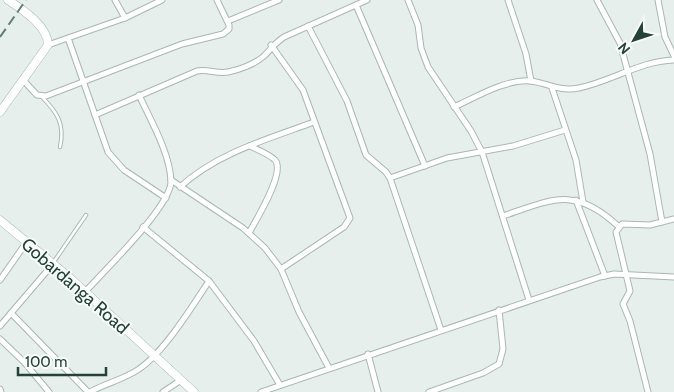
<svg xmlns="http://www.w3.org/2000/svg" width="674" height="392" font-family="Cabin,sans-serif">
<style>
.lines{fill:none;stroke-linecap:round;stroke-linejoin:round}
.lane-casing{stroke:#a8b8b2;stroke-width:4.5}
.street-casing{stroke:#a8b8b2;stroke-width:7}
.secondary-casing{stroke:#a4bbb3;stroke-width:9}
.lane{stroke:#fff;stroke-width:2.5}
.street{stroke:#fff;stroke-width:5}
.secondary{stroke:#fff;stroke-width:8}
.rail{stroke:#5f7d75;stroke-width:2;stroke-dasharray:10 5;stroke-linecap:butt}
.labels{text-anchor:middle;stroke-width:4;stroke-linejoin:round;paint-order:stroke}
.street-label{font-size:18px;fill:#24423a;stroke:#f7fbf9}
</style>
<rect width="100%" height="100%" fill="#e6efeb"/>
<g class="lines">
<defs>
<g id="lane">
<path d="M 42,97 C 58,113 65,125 60,147"/>
<polyline points="53,263 86,215"/>
</g>
<g id="street">
<polyline points="115,0 125,18"/>
<polyline points="408,0 418,25 421,48 428,67 471,131 482,152 529,300"/>
<polyline points="508,0 526,54 531,81"/>
<polyline points="597,0 620,43 650,154 662,222"/>
<polyline points="658,0 665,37 674,56"/>
<polyline points="356,5 425,166"/>
<polyline points="228,21 279,0"/>
<polyline points="308,26 347,101 366,155 386,172 390,178 441,330"/>
<polyline points="68,38 108,152 124,170 166,198"/>
<polyline points="48,45 125,18 162,0"/>
<polyline points="271,45 303,90 350,218 344,227 281,269"/>
<polyline points="24,81 37,95 46,96 182,44 223,34 229,29 229,25 217,0"/>
<polyline points="552,88 576,160 583,202"/>
<path d="M 454,107 C 476,97 506,79 530,81 C 549,83 558,92 579,88 C 612,81 640,61 674,60"/>
<path d="M 95,115 L 197,71 C 208,69 217,74 228,72 C 239,70 255,64 264,56 C 271,49 275,43 284,37 L 367,0"/>
<polyline points="390,178 447,158 513,146 565,130"/>
<polyline points="171,180 243,228 265,248 281,269 299,312 329,368"/>
<path d="M 180,187 C 217,153 268,139 314,122"/>
<polyline points="576,200 605,276"/>
<path d="M 503,216 C 553,199 575,186 618,226"/>
<polyline points="143,227 209,281 254,341 280,385"/>
<path d="M 249,233 C 256,220 286,172 275,160 C 269,154 258,150 250,146"/>
<polyline points="0,280 26,243"/>
<path d="M 85,292 C 104,271 172,205 171,181 C 170,153 150,119 139,95"/>
<polyline points="11,313 88,392"/>
<polyline points="0,326 53,264"/>
<polyline points="0,339 24,362 49,392"/>
<polyline points="368,354 378,392"/>
<polyline points="0,389 1,392"/>
<path d="M 90,392 C 106,383 125,379 139,369 C 164,352 192,307 209,281"/>
<polyline points="163,392 181,380"/>
<polyline points="261,392 600,277 614,274 674,277"/>
<polyline points="429,392 483,373 499,364 503,349 499,310"/>
<polyline points="648,392 630,321 623,304 630,291 616,232 622,224 650,225 674,219"/>
</g>
<g id="secondary">
<path d="M 0,112 L 48,45 C 48,26 23,10 8,0"/>
<polyline points="0,220 70,278 194,392"/>
</g>
</defs>
<use href="#lane" class="lane-casing"/>
<use href="#street" class="street-casing"/>
<use href="#secondary" class="secondary-casing"/>
<use href="#lane" class="lane"/>
<use href="#street" class="street"/>
<use href="#secondary" class="secondary"/>
<polyline class="rail" points="0,37 26,0"/>
</g>
<g class="labels">
<g class="street-label">
<text transform="translate(75 286) rotate(41)" y="6">Gobardanga Road</text>
</g>
</g>
<g transform="translate(634 40) rotate(230)" stroke="#f7fbf9" stroke-width="4" paint-order="stroke">
<path d="M0-4L9 19L0 12L-9 19Z" fill="#24423a"/>
<text y="-8" font-size="14" font-weight="bold" text-anchor="middle" fill="#24423a">N</text>
</g>
<path d="M18 367v8h88v-8" fill="none" stroke="#24423a" stroke-width="2.5"/>
<text x="25" y="367" font-size="15" fill="#24423a" stroke="#f7fbf9" stroke-width="4" paint-order="stroke">100 m</text>
</svg>
